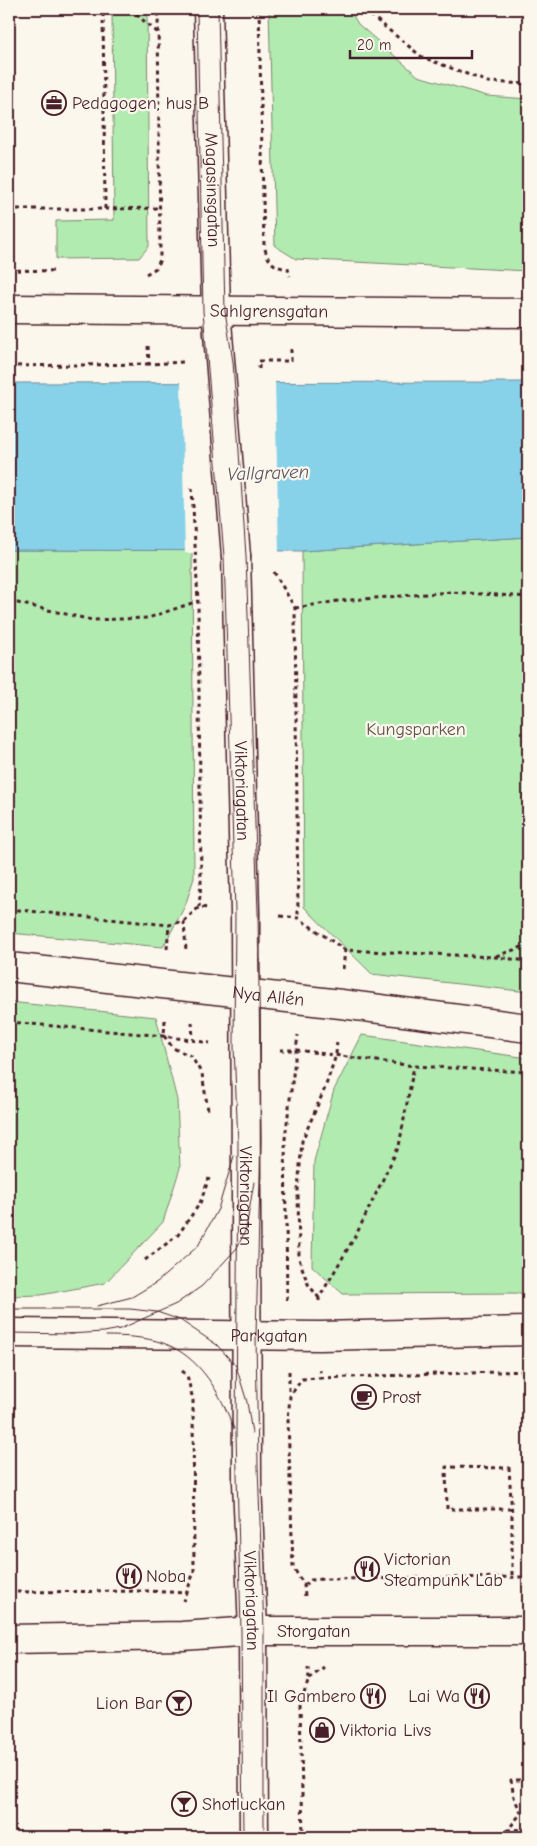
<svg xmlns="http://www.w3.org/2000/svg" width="537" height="1846" font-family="'Comic Neue',sans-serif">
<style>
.green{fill:#b1ebb0;stroke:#7e856e}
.water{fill:#87d2e8;stroke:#6f8a9c}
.pier{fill:#fbf7ec}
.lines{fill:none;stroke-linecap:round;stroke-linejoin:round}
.street-casing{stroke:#4a1f2b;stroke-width:31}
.secondary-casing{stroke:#4a1f2b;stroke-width:31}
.path{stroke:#4a1f2b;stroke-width:3;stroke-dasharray:4 4;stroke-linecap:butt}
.street{stroke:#fbf7ec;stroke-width:28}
.secondary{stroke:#fbf7ec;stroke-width:28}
.tram{stroke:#4a1f2b;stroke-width:1}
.labels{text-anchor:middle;stroke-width:4.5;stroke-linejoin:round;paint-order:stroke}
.poi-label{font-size:18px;fill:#4a1f2b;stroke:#fbf7ec;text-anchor:start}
.street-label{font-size:18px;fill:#4a1f2b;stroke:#fbf7ec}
.park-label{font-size:18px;fill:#64524c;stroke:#fbf7ec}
.water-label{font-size:19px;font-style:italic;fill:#5c5564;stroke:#fbf7ec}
</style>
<rect width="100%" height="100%" fill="#fbf7ec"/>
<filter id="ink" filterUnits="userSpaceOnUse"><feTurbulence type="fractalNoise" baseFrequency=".02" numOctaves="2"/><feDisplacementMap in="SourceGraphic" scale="10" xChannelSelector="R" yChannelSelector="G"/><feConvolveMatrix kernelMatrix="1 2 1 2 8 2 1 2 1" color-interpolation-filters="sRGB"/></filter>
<g filter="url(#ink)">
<g class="green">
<polygon points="112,9 147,9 149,246 139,258 56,259 56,221 114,220"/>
<polygon points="269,9 349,9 358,24 418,76 487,96 528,99 528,271 296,259 275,246"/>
<polygon points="528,537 528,992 372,974 304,907 302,551"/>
<polygon points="9,550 192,550 194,878 185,906 163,947 9,933"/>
<polygon points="9,1002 156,1017 177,1100 180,1168 163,1222 105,1283 41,1295 9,1296"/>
<polygon points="362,1035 528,1058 528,1293 343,1294 312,1266 314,1161 334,1090"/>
</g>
<polygon class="water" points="528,382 528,537 302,551 9,550 9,383"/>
<polygon class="pier" points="181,380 275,380 279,553 185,553"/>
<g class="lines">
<defs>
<g id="street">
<path id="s1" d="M 208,9 L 216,310 L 236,556"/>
<path id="s2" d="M 9,309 L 528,313"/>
<path id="s3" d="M 9,1639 L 182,1636 L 253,1631 L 528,1631"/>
</g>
<g id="secondary">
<path id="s4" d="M 236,556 L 245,912 L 247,1482 L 253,1631 L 254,1837"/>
<path id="s5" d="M 9,967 L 341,1004 L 528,1028"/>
<path id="s6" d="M 9,1333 L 320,1336 L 528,1331"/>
</g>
</defs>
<use href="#street" class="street-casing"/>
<use href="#secondary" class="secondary-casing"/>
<g class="path">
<polyline points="130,9 158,33"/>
<path d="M 259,9 L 264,246 C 269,262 271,266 288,269 L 290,276"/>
<polyline points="365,9 368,13 422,57 488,82 528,84"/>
<polyline points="9,209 105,209 103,9"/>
<polyline points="105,209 160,208"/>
<polyline points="9,270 55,271"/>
<polyline points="146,274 156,268 160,260 158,9"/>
<polyline points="148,346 149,364 185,362"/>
<polyline points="9,366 149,364"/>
<polyline points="259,369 259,361 291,361 291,345"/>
<polyline points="192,488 198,601 201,882 199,907"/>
<polyline points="274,572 295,608 298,918"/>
<polyline points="9,601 92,620 148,618 198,601"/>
<polyline points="295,608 338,601 451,592 528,597"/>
<polyline points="9,909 169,925 184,921 199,907 209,908"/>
<polyline points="280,916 298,918 345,950 495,957 528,961"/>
<polyline points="184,921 186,951"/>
<polyline points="167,949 169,925"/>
<polyline points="496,956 528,945"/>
<polyline points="343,969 345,950"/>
<polyline points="165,1020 164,1036 173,1048 191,1056 202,1074 208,1110"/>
<polyline points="9,1022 164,1036 210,1043"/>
<polyline points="192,1022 193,1040"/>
<polyline points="280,1050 297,1050 414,1066 528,1072"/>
<polyline points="145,1260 178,1235 200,1203 209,1178"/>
<polyline points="319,1298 308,1284 299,1259 298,1190 302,1141 325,1088 336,1055 337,1040"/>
<polyline points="287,1300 285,1139 298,1035"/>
<polyline points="319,1301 319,1298 357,1233 399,1146 414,1066"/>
<polyline points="182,1371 187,1375 193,1400 194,1571 184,1601"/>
<polyline points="289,1371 289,1395"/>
<polyline points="320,1378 528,1371"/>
<polyline points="511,1509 447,1509 446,1467 509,1468 512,1515 512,1577"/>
<polyline points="304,1585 311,1580 323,1579 528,1577"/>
<polyline points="9,1592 147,1591 187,1593"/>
<polyline points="305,1596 304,1585 293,1567 288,1420 290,1396 302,1379 320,1378 320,1370"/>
<polyline points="309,1679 324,1667"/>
<polyline points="528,1780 511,1780 514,1797 521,1813 508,1830 528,1829"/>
<polyline points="303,1837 300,1705 309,1679 308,1667"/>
</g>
<use href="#street" class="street"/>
<use href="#secondary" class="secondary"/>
<g class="tram">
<polyline points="197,9 203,311 224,556 235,911 234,1047 238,1143 236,1434 241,1631 243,1837"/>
<polyline points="218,9 225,311 233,362 246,556 258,913 261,1140 256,1335 258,1466 264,1631 264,1837"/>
<polyline points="97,1306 132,1297 157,1282 198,1246 218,1209 234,1156"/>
<polyline points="9,1309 130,1309 157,1312 180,1320 217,1345 236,1366 247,1402 252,1433"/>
<polyline points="9,1333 74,1334"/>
<polyline points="68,1334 104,1332 120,1329 176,1304 202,1286 237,1248 246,1229 254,1182"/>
<path d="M 106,1336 C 124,1336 146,1337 163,1343 C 200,1356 221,1394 234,1429"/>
</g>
</g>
</g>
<defs>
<symbol id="office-ring" viewBox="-11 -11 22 22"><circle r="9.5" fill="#fbf7ec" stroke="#4a1f2b" stroke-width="1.5"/><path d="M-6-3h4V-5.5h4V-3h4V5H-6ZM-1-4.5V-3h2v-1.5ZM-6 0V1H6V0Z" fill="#4a1f2b"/></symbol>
<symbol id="cafe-ring" viewBox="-11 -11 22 22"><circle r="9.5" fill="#fbf7ec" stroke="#4a1f2b" stroke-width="1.5"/><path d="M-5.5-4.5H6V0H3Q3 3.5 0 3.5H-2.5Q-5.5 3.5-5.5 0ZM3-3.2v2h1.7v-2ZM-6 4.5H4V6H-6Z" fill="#4a1f2b"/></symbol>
<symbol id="restaurant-ring" viewBox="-11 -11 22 22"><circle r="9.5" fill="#fbf7ec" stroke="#4a1f2b" stroke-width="1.5"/><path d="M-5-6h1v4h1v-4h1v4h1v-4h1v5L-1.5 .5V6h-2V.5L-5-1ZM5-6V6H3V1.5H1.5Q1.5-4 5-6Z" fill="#4a1f2b"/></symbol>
<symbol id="bar-ring" viewBox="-11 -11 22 22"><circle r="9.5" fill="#fbf7ec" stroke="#4a1f2b" stroke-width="1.5"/><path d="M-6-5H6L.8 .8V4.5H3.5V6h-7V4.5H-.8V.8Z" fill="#4a1f2b"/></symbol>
<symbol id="shop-ring" viewBox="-11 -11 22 22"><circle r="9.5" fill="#fbf7ec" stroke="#4a1f2b" stroke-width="1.5"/><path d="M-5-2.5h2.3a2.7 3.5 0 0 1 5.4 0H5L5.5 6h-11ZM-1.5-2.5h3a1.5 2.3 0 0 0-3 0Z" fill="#4a1f2b"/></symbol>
</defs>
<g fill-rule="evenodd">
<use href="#office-ring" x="40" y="89" width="28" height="28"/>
<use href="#cafe-ring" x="350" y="1383" width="28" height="28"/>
<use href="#restaurant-ring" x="353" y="1555" width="28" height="28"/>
<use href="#restaurant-ring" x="115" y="1562" width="28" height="28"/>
<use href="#restaurant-ring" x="359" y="1682" width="28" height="28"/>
<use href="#restaurant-ring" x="463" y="1682" width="28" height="28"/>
<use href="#bar-ring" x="165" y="1689" width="28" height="28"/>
<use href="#shop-ring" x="308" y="1716" width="28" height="28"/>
<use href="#bar-ring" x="170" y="1790" width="28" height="28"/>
</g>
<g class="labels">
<g class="poi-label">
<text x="72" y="109">Pedagogen, hus B</text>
<text x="382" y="1403">Prost</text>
<text x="384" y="1565">Victorian<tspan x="384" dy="21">Steampunk Lab</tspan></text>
<text x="146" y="1582">Noba</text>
<text x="356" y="1702" text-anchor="end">Il Gambero</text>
<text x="460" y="1702" text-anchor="end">Lai Wa</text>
<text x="162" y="1709" text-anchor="end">Lion Bar</text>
<text x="340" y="1736">Viktoria Livs</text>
<text x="202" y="1810">Shotluckan</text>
</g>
<g class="street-label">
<text dy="6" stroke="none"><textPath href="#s1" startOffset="181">Magasinsgatan</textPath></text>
<text dy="6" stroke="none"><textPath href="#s2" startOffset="260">Sahlgrensgatan</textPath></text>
<text dy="6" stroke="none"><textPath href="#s4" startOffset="235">Viktoriagatan</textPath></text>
<text dy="6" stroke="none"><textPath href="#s5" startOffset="261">Nya Allén</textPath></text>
<text dy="6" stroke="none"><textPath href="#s4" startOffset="640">Viktoriagatan</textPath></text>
<text dy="6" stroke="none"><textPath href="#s6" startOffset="260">Parkgatan</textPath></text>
<text dy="6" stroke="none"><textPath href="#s4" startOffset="1045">Viktoriagatan</textPath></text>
<text dy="6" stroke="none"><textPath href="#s3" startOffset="305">Storgatan</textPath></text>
</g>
<g class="park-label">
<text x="416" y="735">Kungsparken</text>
</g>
<g class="water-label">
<text transform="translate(268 472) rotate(-2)" y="7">Vallgraven</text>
</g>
</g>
<rect width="537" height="1846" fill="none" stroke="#fbf7ec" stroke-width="30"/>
<rect x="15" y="15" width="507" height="1816" fill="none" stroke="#4a1f2b" stroke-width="2" filter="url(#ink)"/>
<path d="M350 50v8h122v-8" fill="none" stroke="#4a1f2b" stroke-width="2.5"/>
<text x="357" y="50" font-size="15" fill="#4a1f2b" stroke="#fbf7ec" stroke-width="4" paint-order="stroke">20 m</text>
</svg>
